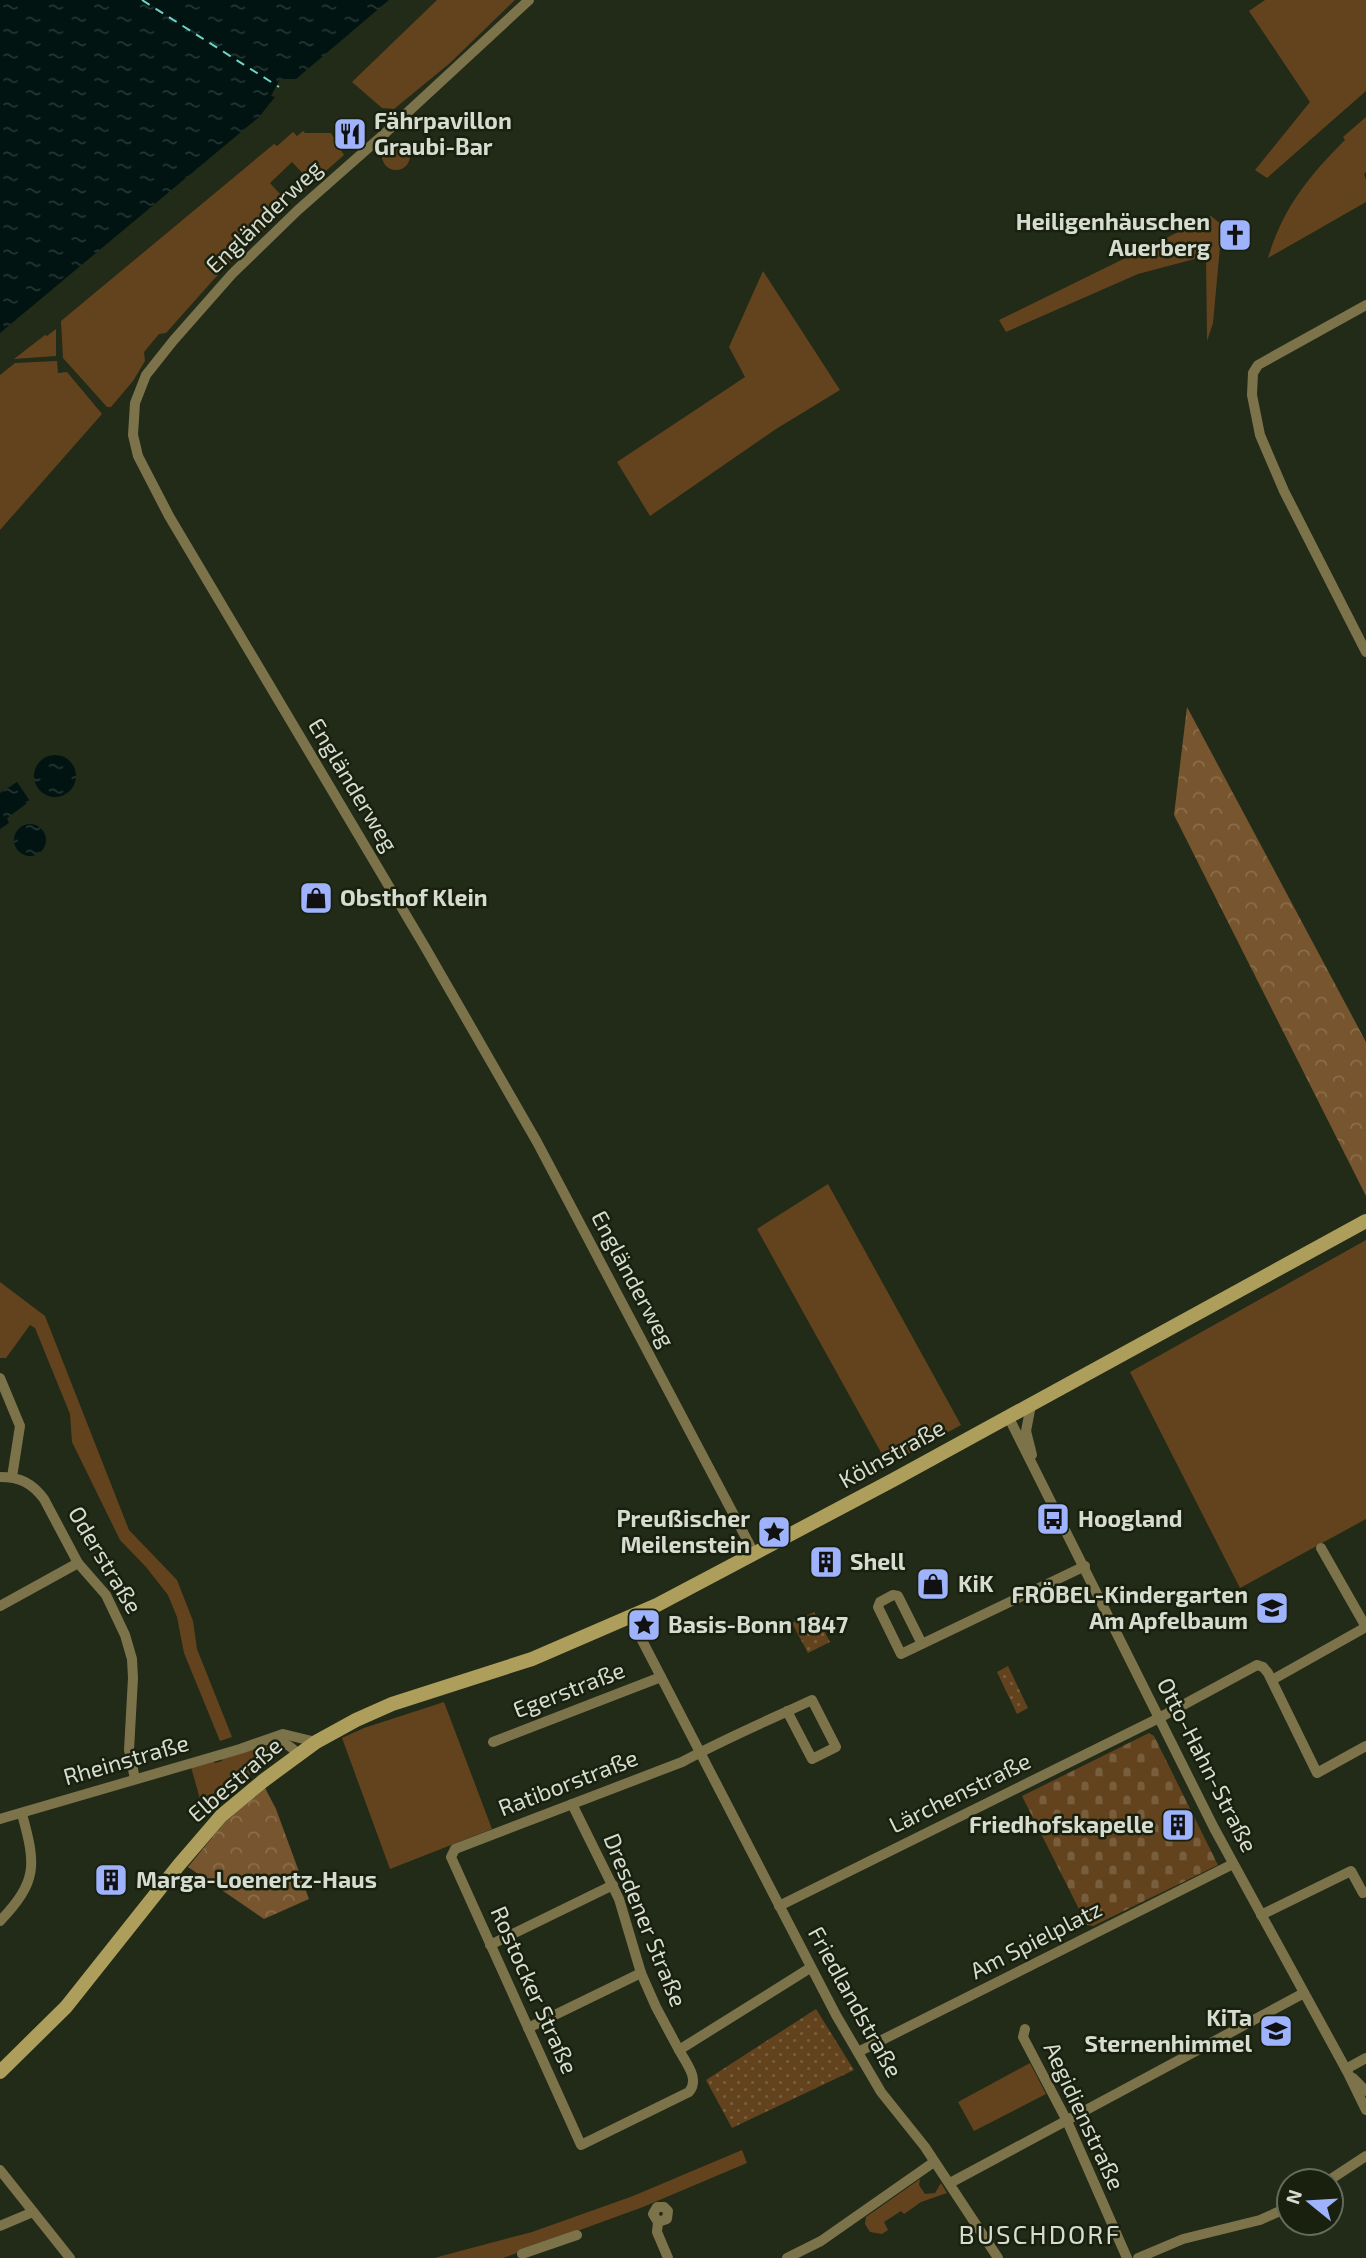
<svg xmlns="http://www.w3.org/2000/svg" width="1366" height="2258" font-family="'Exo 2',sans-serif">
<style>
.green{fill:#63431e}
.forest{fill:url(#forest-crowns)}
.cemetery{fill:url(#cemetery-stones)}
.park{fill:url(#park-dots)}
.water{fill:url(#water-ripples)}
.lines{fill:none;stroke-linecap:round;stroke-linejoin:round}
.ferry{stroke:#6bd5c8;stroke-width:2;stroke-dasharray:9 7;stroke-linecap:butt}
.street{stroke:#7c734a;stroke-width:10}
.secondary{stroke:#ad9e5b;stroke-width:14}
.labels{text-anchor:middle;stroke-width:5;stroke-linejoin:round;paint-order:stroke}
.poi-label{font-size:23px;font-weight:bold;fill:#d7dcd1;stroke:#19200e;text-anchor:start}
.street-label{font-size:23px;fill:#d7dcd1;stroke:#19200e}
.quarter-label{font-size:26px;letter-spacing:2px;fill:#d7dcd1;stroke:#19200e}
</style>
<defs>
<pattern id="forest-crowns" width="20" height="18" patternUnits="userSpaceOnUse" patternTransform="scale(1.75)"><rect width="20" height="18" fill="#77552e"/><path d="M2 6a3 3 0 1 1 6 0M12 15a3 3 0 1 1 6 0" fill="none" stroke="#8a6d4b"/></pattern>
<pattern id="cemetery-stones" width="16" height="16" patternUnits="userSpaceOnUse" patternTransform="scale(1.75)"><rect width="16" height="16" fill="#63431e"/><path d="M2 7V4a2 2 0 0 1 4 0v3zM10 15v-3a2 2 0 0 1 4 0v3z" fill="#795e3e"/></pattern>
<pattern id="park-dots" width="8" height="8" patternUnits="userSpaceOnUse" patternTransform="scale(1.75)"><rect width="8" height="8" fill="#63431e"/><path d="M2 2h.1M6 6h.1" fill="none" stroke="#795e3e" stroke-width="1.8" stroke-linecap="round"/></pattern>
<pattern id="water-ripples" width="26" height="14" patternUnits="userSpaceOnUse" patternTransform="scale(1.75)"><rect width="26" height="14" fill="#011411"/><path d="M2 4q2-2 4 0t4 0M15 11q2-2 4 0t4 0" fill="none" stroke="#253633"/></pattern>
</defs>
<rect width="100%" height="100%" fill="#222a18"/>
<g class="green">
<polygon points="437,0 515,0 450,63 394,109 382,108 352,82"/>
<polygon points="1265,0 1366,0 1366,91 1267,178 1255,170 1310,102 1249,11"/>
<path d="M 1366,117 L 1366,172 L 1364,174 L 1366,180 L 1366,202 L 1268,258 C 1283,208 1308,177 1345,140 L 1343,137 Z"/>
<polygon points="303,131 305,133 331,133 344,155 294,199 292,197 309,180 292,162 270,183 289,204 215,278 166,333 159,334 144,352 145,361 133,381 111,407 107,407 63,358 61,321 274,144 277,146 293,132 297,136"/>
<circle cx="396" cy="156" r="14"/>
<polygon points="1211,216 1222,225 1213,323 1207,341 1206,256 1138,274 1006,332 999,320"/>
<polygon points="763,271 840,390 776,429 650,516 617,462 745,377 729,347"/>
<polygon points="56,329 56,356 14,359 45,335 47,336"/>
<polygon points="57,361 58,373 67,372 102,414 0,530 0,375 15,363"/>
<polygon points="828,1184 961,1425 888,1465 757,1229"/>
<polygon points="1366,1240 1366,1519 1240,1588 1130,1372"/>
<polygon points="0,1282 45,1316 129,1530 177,1580 193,1621 197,1649 232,1737 220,1741 184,1653 177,1617 168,1595 146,1567 120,1540 72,1442 70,1414 35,1328 30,1325 6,1358 0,1358"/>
<polygon points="444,1702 492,1829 390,1869 342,1738 364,1728"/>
<polygon points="270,1745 279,1746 280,1750 237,1785 205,1817 191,1767 213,1761 215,1763 222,1761 222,1758"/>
<polygon points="1030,2063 1046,2094 974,2131 958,2102"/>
<polygon points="742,2150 747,2163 643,2207 503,2258 434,2258 532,2232 633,2196"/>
<polygon points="920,2179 919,2185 925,2194 935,2193 941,2183 947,2193 921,2202 904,2214 901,2211 884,2222 888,2230 882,2234 870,2232 865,2224 866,2217"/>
</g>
<g class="forest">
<polygon points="1187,707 1366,1042 1366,1196 1174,815"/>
<polygon points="265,1788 276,1809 309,1899 264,1919 188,1867 224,1823"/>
</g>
<polygon class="cemetery" points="1149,1733 1154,1736 1218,1865 1093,1926 1087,1925 1022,1796"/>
<g class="park">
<polygon points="814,1612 830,1642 808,1653 792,1623"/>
<polygon points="1008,1666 1028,1708 1017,1714 997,1672"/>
<polygon points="816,2009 854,2070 732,2128 706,2080"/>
</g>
<g class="water">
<polygon points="0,0 389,0 296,79 280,79 271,96 275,97 259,117 0,333"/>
<circle cx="55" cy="776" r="21"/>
<polygon points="17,782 30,801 7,818 9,823 0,829 0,793"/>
<circle cx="30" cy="840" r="16"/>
</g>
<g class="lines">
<polyline class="ferry" points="142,0 279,87"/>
<g class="street">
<polyline points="529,0 383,135 298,210 232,274 173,341 146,375 135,403 133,435 138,456 169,516 425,947 537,1142 754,1553"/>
<polyline points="1366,305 1258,365 1253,373 1252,395 1260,435 1284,491 1366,652"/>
<polyline points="0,1378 20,1426 12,1477"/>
<polyline points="1031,1405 1026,1431 1032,1455"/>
<polyline points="1008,1416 1214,1828 1348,2073 1366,2110"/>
<path d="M 0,1477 C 20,1477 32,1483 44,1499 L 78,1563 L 106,1595 L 125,1635 L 132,1659 L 133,1678 L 129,1750 L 135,1779"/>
<polyline points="1321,1548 1366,1627"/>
<polyline points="0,1606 78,1563"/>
<polyline points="630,1617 836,2015 881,2092 925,2147 998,2258"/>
<polyline points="922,1644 898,1596 893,1595 880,1602 878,1607 901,1654 1085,1566"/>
<polyline points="1272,1680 1366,1627"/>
<path d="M 787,1711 L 812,1759 L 836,1747 L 812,1700 C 769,1720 724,1739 682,1762 L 455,1849 L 451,1857 L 581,2145 L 689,2092 C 700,2079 686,2063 679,2050 L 810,1968"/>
<path d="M 270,1741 C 282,1740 290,1745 298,1754"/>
<polyline points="493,1742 661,1677"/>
<polyline points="572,1804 619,1899 641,1973 656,2007 679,2050"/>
<polyline points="0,1819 240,1749 283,1734 316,1742"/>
<polyline points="779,1906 1159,1718 1257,1665 1263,1667 1268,1673 1317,1773 1366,1746"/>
<polyline points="1261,1915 1351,1871 1363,1893 1366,1892"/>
<path d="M 0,1921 C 38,1881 36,1865 22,1814"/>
<polyline points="490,1945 613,1885"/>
<polyline points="528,2028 641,1973"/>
<polyline points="1025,2029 1023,2037 1067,2121 1127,2258"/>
<polyline points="858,2052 1233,1864"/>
<polyline points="1346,2069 1366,2058"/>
<polyline points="1353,2078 1366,2091"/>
<polyline points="0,2170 70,2258"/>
<polyline points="1328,2181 1366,2156"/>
<polyline points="950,2183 1304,1993"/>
<polyline points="658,2222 667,2219 668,2211 664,2207 657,2207 653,2214 658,2222 657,2232 668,2258"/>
<polyline points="0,2226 33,2212"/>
<polyline points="522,2254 577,2235"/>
<polyline points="787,2258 821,2241 934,2162"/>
<polyline points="1138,2258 1183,2239 1260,2220 1289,2207"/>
</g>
<polyline class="secondary" points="0,2072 66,2007 178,1866 221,1816 263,1781 316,1742 356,1720 392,1704 532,1659 657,1605 893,1480 1366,1221"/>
</g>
<defs>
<symbol id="restaurant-square" viewBox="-11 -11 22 22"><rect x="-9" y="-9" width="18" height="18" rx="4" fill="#9fb3fd" stroke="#19200e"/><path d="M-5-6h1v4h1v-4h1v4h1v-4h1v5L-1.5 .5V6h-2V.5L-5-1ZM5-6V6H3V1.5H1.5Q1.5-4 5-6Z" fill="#111"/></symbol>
<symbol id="church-square" viewBox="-11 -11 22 22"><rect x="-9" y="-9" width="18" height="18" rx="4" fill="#9fb3fd" stroke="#19200e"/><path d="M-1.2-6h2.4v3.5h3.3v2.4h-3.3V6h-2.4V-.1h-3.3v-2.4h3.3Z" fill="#111"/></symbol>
<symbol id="shop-square" viewBox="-11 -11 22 22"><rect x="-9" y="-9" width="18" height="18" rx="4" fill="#9fb3fd" stroke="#19200e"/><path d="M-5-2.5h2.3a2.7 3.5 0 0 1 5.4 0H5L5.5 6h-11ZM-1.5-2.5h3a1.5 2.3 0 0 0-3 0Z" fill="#111"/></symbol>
<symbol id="bus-square" viewBox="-11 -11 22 22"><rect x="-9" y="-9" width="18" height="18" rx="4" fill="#9fb3fd" stroke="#19200e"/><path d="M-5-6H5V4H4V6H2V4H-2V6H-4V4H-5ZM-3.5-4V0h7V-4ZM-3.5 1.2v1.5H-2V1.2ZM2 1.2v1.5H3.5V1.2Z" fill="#111"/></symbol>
<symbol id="sight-square" viewBox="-11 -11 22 22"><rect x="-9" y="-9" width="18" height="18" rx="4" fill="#9fb3fd" stroke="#19200e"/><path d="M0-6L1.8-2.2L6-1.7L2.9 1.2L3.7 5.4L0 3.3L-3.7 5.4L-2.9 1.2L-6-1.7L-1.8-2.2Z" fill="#111"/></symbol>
<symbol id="building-square" viewBox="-11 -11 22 22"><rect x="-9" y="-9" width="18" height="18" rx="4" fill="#9fb3fd" stroke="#19200e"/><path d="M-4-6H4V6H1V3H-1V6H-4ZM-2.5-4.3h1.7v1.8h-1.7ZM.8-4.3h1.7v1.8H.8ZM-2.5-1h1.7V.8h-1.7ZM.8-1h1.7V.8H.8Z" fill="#111"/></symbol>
<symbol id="school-square" viewBox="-11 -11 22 22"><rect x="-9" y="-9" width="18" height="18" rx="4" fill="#9fb3fd" stroke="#19200e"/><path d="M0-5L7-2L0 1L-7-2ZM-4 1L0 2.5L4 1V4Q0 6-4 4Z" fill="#111"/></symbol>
</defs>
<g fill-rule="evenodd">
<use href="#restaurant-square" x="331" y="115" width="38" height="38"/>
<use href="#church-square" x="1216" y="216" width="38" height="38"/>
<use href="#shop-square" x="297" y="879" width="38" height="38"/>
<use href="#bus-square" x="1034" y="1500" width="38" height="38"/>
<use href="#sight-square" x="755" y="1513" width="38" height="38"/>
<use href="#building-square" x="807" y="1543" width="38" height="38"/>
<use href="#shop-square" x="914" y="1565" width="38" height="38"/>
<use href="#school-square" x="1253" y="1589" width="38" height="38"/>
<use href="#sight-square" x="625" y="1606" width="38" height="38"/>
<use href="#building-square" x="1159" y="1806" width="38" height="38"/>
<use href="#building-square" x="92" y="1861" width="38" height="38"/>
<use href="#school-square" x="1257" y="2012" width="38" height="38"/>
</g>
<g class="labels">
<g class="poi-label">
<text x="374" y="129">Fährpavillon<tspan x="374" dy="26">Graubi-Bar</tspan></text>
<text x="1210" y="230" text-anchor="end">Heiligenhäuschen<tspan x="1210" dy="26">Auerberg</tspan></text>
<text x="340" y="906">Obsthof Klein</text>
<text x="750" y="1527" text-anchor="end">Preußischer<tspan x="750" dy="26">Meilenstein</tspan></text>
<text x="1078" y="1527">Hoogland</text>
<text x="850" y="1570">Shell</text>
<text x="958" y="1592">KiK</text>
<text x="1248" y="1603" text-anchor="end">FRÖBEL-Kindergarten<tspan x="1248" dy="26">Am Apfelbaum</tspan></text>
<text x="668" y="1633">Basis-Bonn 1847</text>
<text x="1154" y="1833" text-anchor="end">Friedhofskapelle</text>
<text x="136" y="1888">Marga-Loenertz-Haus</text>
<text x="1252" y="2026" text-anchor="end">KiTa<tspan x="1252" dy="26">Sternenhimmel</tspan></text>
</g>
<g class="street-label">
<text transform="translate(264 217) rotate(-44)" y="8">Engländerweg</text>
<text transform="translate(353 785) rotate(59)" y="8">Engländerweg</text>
<text transform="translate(633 1279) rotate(62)" y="8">Engländerweg</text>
<text transform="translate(892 1454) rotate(-29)" y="8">Kölnstraße</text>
<text transform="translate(105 1560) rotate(59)" y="8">Oderstraße</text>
<text transform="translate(569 1690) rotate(-21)" y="8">Egerstraße</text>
<text transform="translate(126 1760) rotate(-16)" y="8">Rheinstraße</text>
<text transform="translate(1207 1765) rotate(63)" y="8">Otto-Hahn-Straße</text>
<text transform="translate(235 1780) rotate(-41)" y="8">Elbestraße</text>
<text transform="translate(568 1783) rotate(-21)" y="8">Ratiborstraße</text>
<text transform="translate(960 1793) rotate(-26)" y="8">Lärchenstraße</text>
<text transform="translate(645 1920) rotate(68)" y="8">Dresdener Straße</text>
<text transform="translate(1036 1940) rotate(-27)" y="8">Am Spielplatz</text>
<text transform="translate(534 1990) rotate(66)" y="8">Rostocker Straße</text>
<text transform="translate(855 2002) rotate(61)" y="8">Friedlandstraße</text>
<text transform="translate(1084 2116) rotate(65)" y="8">Aegidienstraße</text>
</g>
<g class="quarter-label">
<text x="1040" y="2244">BUSCHDORF</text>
</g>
</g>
<g transform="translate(1310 2202) rotate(288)"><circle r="33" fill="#19200e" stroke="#656b5c" stroke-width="2"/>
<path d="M0-5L12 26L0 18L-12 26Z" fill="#9fb3fd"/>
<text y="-10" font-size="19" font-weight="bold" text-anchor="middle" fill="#d7dcd1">N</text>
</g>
</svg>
